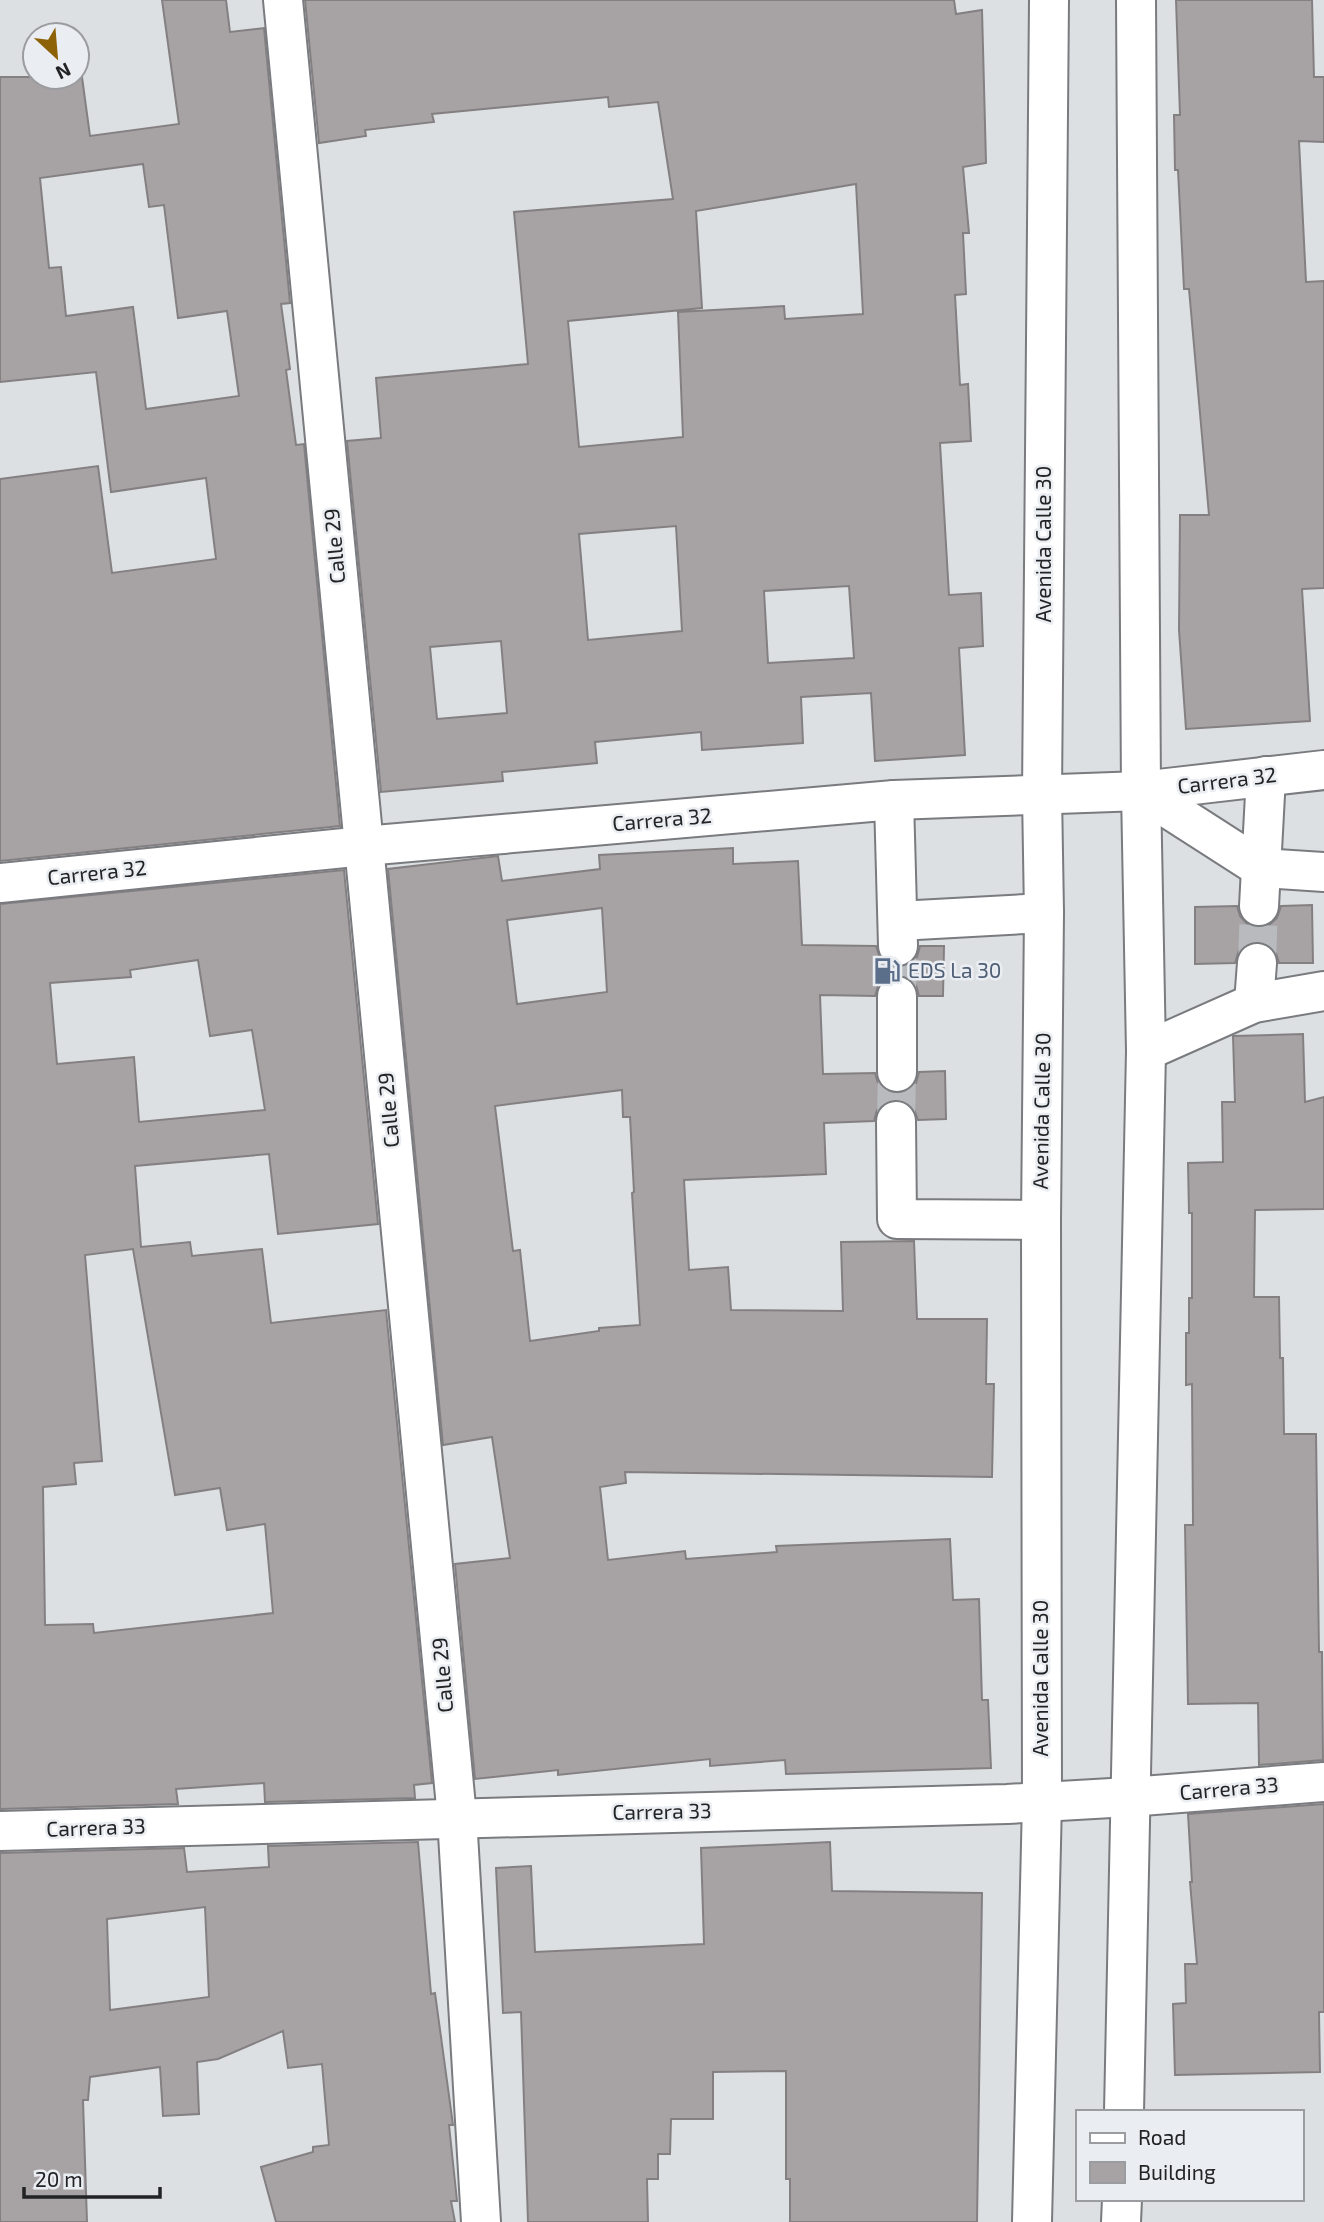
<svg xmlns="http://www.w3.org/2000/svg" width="1324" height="2222" font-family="'Exo 2',sans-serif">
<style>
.building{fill:#a7a3a5;stroke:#848082;stroke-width:2;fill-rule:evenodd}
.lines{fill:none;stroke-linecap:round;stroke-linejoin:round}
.minor-tunnel{stroke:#b8babd;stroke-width:38;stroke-dasharray:38 19;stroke-linecap:butt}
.minor-casing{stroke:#797b7f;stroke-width:42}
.highway-casing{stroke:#797b7f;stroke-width:42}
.minor{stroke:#fff;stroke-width:38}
.highway{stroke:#fff;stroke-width:38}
.labels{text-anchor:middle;stroke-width:5;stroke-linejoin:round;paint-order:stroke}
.street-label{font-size:21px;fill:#222324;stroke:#eaedf1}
.service-label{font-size:21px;fill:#4e5e75;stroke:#eaedf1;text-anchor:start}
</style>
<rect width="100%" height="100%" fill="#dde0e3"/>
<g class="building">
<path d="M 162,0 L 226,0 L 230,32 L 264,28 L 290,303 L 281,304 L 290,369 L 286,370 L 296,445 L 304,444 L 340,826 L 0,861 L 0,479 L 98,466 L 112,573 L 216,559 L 206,478 L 111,492 L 96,372 L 0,382 L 0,77 L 82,77 L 90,136 L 179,124 ZM 143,164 L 149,207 L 164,205 L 178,318 L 227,311 L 239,396 L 146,409 L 133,307 L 66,316 L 61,267 L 49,268 L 40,178 Z"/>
<path d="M 305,0 L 954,0 L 956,14 L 982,10 L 986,163 L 963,167 L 969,233 L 963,233 L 966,294 L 955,295 L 960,385 L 968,384 L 971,441 L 940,443 L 949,595 L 981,593 L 983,646 L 959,648 L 965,755 L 875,761 L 871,693 L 801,697 L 803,743 L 702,750 L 701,732 L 595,742 L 597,763 L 502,772 L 503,781 L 381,792 L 347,441 L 381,438 L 376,378 L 528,364 L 514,212 L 673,199 L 658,102 L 609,107 L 608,97 L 432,114 L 434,122 L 365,130 L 366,136 L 319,143 ZM 856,184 L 863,314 L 785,319 L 784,306 L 678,312 L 683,437 L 579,447 L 568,321 L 702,308 L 696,211 ZM 676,526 L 682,631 L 588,640 L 579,534 ZM 849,586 L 854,658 L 768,663 L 764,591 ZM 501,641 L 507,713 L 437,719 L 430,647 Z"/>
<polygon points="1176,0 1312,0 1314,77 1324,77 1324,142 1299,141 1306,282 1324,281 1324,588 1302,589 1310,721 1186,729 1179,630 1180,515 1209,515 1189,289 1184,289 1178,170 1175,170 1174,115 1180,115"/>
<path d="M 733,848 L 733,864 L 798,861 L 802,945 L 876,946 L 880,958 L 887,965 L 898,968 L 910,964 L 917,957 L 920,946 L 944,946 L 943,996 L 919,996 L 916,985 L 907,977 L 898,974 L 886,977 L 878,986 L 875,996 L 820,995 L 823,1074 L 875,1073 L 878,1083 L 886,1091 L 898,1094 L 907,1091 L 916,1083 L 919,1072 L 945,1071 L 946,1119 L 918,1120 L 914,1109 L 907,1102 L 895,1099 L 884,1103 L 877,1110 L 874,1121 L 824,1123 L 826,1174 L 684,1180 L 689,1270 L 728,1267 L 731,1310 L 843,1311 L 841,1242 L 914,1241 L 917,1319 L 987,1319 L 986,1384 L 994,1384 L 992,1477 L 625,1472 L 626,1483 L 600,1487 L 608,1560 L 685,1551 L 686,1559 L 777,1552 L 776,1546 L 950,1539 L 953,1600 L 979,1599 L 982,1700 L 988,1700 L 991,1768 L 786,1774 L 785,1760 L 710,1766 L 710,1759 L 558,1775 L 558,1770 L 475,1779 L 455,1564 L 510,1558 L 492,1437 L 443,1445 L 388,869 L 498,856 L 502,881 L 600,869 L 599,855 ZM 602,908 L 607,992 L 517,1004 L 507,920 ZM 622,1090 L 623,1117 L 630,1117 L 634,1192 L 632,1193 L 640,1325 L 599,1328 L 599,1331 L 530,1341 L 520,1250 L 513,1251 L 495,1106 Z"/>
<path d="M 344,870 L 378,1224 L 278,1234 L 269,1154 L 135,1166 L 141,1247 L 190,1242 L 192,1256 L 262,1249 L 271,1323 L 386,1310 L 432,1783 L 414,1785 L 415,1798 L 265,1802 L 264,1783 L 176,1789 L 178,1804 L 0,1809 L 0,904 ZM 198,960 L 210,1036 L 252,1030 L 265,1110 L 139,1122 L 134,1057 L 57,1064 L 50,983 L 131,977 L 130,970 ZM 133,1249 L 175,1495 L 220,1488 L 227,1530 L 265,1524 L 273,1613 L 94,1633 L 93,1624 L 45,1625 L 43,1487 L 76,1484 L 74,1463 L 102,1461 L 85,1255 Z"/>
<polygon points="1312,905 1313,963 1279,963 1276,953 1270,945 1258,941 1248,943 1239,950 1235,963 1195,964 1195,907 1237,906 1240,916 1247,924 1259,928 1269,925 1277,918 1281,906"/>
<polygon points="1303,1034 1305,1102 1324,1097 1324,1209 1255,1210 1254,1297 1279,1297 1280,1358 1283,1358 1284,1434 1316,1434 1319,1652 1322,1652 1323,1760 1259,1765 1258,1703 1188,1704 1185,1525 1193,1525 1192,1384 1186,1385 1186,1333 1189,1333 1189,1298 1192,1298 1192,1213 1189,1213 1188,1163 1223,1162 1222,1102 1235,1102 1233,1036"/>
<polygon points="1324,1804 1324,2012 1319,2012 1320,2072 1175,2075 1173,2004 1186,2003 1185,1964 1197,1964 1190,1882 1192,1882 1188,1814"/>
<path d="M 418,1842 L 431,1994 L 435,1993 L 453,2125 L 449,2125 L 457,2201 L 451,2201 L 455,2222 L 276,2222 L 261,2167 L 313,2152 L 313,2147 L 329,2145 L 322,2064 L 288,2068 L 283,2031 L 218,2059 L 197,2062 L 199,2114 L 163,2116 L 160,2067 L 90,2077 L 88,2100 L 83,2100 L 87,2222 L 0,2222 L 0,1853 L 184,1848 L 187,1872 L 269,1867 L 268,1846 ZM 205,1907 L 209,1997 L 110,2010 L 107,1919 Z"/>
<polygon points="830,1842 832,1891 982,1893 977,2222 790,2222 790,2179 786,2179 786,2071 713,2072 713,2119 671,2119 670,2154 658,2154 658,2179 647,2179 648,2222 528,2222 521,2012 503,2013 496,1868 531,1866 535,1952 704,1944 701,1848"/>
</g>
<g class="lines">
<g class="minor-tunnel">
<polyline points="1257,963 1259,906"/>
<polyline points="897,996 898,946"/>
<polyline points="896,1121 897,1072"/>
</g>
<defs>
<g id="minor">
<polyline points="283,0 457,1817 481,2222"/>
<polyline points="1141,791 1261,868 1324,872"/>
<polyline points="894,800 898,946"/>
<polyline points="0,883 364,846 894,800 1141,791 1324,770"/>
<polyline points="1259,906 1266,776"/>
<polyline points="898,921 1044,913"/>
<polyline points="1254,1003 1257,963"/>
<polyline points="1146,1051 1254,1003 1324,991"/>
<polyline points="897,1072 897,996"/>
<polyline points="896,1121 897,1219 1041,1220"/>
<polyline points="0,1831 1007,1804 1129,1797 1324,1782"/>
</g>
<g id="highway">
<polyline points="1124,2112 1146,1051 1141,791 1136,0"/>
<polyline points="1032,2222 1042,1802 1041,1220 1044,913 1042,794 1049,0"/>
<polyline points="1121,2222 1122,2199"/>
</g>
</defs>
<use href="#minor" class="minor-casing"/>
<use href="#highway" class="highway-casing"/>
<use href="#minor" class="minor"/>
<use href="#highway" class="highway"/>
</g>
<defs>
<symbol id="fuel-bare" viewBox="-9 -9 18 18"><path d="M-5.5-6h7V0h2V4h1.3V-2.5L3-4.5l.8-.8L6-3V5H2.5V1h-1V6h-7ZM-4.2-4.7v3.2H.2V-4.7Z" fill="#5c6f8a" stroke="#eaedf1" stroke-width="2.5" paint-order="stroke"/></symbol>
</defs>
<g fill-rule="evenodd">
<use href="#fuel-bare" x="868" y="952" width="38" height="38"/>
</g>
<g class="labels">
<g class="street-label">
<text transform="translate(1044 544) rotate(-90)" y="7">Avenida Calle 30</text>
<text transform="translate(335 546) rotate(-95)" y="7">Calle 29</text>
<text transform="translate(1227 781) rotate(-7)" y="7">Carrera 32</text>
<text transform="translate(662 820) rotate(-5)" y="7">Carrera 32</text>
<text transform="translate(97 873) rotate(-6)" y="7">Carrera 32</text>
<text transform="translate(389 1110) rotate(-95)" y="7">Calle 29</text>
<text transform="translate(1042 1111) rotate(-89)" y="7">Avenida Calle 30</text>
<text transform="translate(443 1675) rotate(-95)" y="7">Calle 29</text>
<text transform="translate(1041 1678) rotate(-90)" y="7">Avenida Calle 30</text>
<text transform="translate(1229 1789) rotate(-5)" y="7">Carrera 33</text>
<text transform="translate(662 1812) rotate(-1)" y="7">Carrera 33</text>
<text transform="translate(96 1828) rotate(-2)" y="7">Carrera 33</text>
</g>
<g class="service-label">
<text x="908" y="978">EDS La 30</text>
</g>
</g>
<rect x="1076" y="2110" width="228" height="91" fill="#eaedf1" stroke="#9a9c9f" stroke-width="2"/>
<rect x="1090" y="2133" width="35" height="10" fill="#ffffff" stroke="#9a9c9f" stroke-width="2"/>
<text x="1138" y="2145" font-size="21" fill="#222324">Road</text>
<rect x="1090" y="2162" width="35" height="21" fill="#a7a3a5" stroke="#9a9c9f" stroke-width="2"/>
<text x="1138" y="2180" font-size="21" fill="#222324">Building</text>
<g transform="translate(56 56) rotate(154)"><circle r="33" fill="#eaedf1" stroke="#9a9c9f" stroke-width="2"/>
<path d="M0-5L12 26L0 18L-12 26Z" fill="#8d6207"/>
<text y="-10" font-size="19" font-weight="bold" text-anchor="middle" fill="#222324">N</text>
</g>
<path d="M24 2187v10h136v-10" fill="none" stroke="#222324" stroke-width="3.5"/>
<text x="35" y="2187" font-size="21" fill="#222324" stroke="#eaedf1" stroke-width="5" paint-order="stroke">20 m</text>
</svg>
